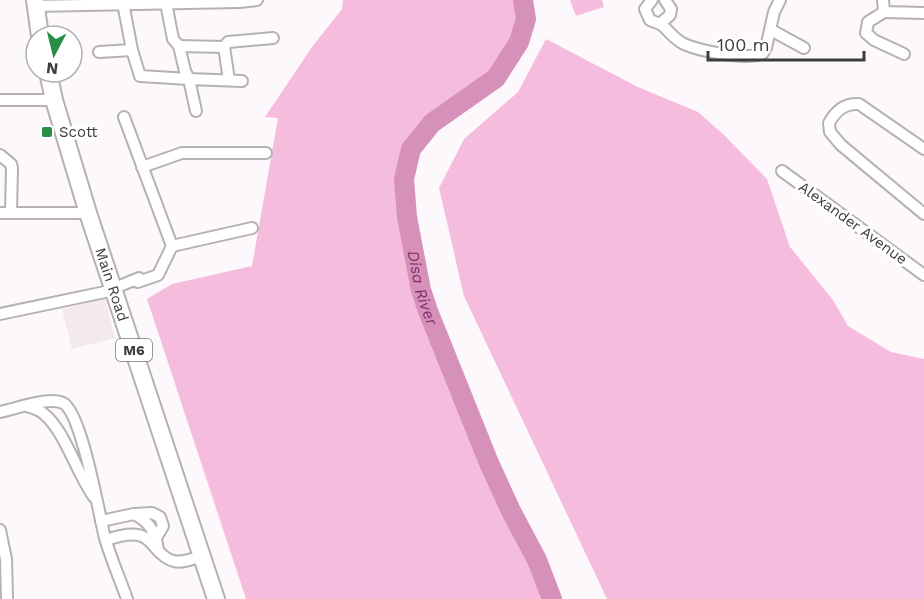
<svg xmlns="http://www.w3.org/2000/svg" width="924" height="599" font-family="'Work Sans',sans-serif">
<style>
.built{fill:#f5e9f0}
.green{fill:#f6bcde}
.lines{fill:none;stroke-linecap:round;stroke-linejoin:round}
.river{stroke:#d591ba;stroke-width:20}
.street-casing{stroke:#b6b2b4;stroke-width:14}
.primary-casing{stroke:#b6b2b4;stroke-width:20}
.street{stroke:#fff;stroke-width:10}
.primary{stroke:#fff;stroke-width:16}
.poi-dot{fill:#2a8f45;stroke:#fff;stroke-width:2}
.labels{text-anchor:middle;stroke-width:6;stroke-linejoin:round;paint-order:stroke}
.shield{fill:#fff;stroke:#777677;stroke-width:1.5}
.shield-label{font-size:14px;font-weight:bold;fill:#3d3c3d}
.poi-label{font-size:15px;fill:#3d3c3d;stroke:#fff;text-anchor:start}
.street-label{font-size:15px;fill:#3d3c3d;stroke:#fff}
.water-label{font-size:16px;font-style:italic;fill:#823167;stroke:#fff}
</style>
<rect width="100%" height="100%" fill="#fdf8fb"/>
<polygon class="built" points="105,298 115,338 72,349 62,309"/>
<g class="green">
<polygon points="343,0 523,0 526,19 519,42 496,78 432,123 411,149 404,179 407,217 421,290 428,311 489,463 511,511 537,560 552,599 246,599 147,299 172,284 252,266 278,118 265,117 312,47 342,9"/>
<polygon points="570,0 602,0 604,7 576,16"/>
<polygon points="546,39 638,87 698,112 724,135 767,179 790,247 833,300 848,326 891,352 924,359 924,599 607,599 464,296 439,188 464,139 518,92"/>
</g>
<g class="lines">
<path class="river" id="s1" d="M 523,0 L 526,19 L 519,42 L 496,78 L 432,123 L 411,149 L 404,179 L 407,217 L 421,290 L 428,311 L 489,463 L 511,511 L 537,560 L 552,599"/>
<defs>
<g id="street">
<path d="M 652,0 L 645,9 L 650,20 C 654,22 659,23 662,25 C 670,32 674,39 684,44 C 700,51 748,61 763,53 L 766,48 L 774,12 L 780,0"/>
<polyline points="883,0 884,12 868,22 866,33 874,40 904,54"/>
<polyline points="123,3 132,50 140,76 189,79 185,71 179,46 173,39 166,3"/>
<polyline points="35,6 239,2 257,0"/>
<polyline points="884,12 924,13"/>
<polyline points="661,23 670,15 671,9 665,0"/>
<polyline points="771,30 804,48"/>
<polyline points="179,46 224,47 228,42 273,38"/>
<polyline points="224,47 229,80"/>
<polyline points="99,52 132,50"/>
<polyline points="0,100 54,100"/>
<polyline points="196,111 189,79 242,81"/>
<polyline points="124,117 172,246 158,275 138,282 135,281"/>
<path d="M 924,149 L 859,104 C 845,103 836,110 829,123 L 830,132 L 841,145 L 924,214"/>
<polyline points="0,155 11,164 12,168 11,213"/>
<polyline points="142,167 182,153 266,153"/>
<polyline points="782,171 924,275"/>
<polyline points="0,213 88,213"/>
<polyline points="172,246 252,228"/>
<polyline points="0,314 105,292 139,278"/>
<path d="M 27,406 C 33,408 40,410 44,414 C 65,431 77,474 94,497"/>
<path d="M 0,412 C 16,409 48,396 63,403 C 82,413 99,515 105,538 C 111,559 120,579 127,599"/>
<polyline points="134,514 152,513 160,517 163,526 156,538"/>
<path d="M 101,521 L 134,514 C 150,522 155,532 158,549"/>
<polyline points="0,530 6,559 7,599"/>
<path d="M 106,540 C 115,537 128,533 138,535 C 145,536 149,540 153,545 C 170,566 178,564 202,556"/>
</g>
<g id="primary">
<polyline points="35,0 40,36"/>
<path id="s2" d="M 48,72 L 54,100 L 88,213 L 216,599"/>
</g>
</defs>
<use href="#street" class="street-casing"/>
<use href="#primary" class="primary-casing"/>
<use href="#street" class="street"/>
<use href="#primary" class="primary"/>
</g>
<rect class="poi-dot" x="41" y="126" width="12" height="12" rx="3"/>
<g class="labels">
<rect class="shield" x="116" y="339" width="36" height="22" rx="4.5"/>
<g class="shield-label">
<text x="134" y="355">M6</text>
</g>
<g class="poi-label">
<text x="59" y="137">Scott</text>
</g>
<g class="street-label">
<text transform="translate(853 223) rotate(36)" y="5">Alexander Avenue</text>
<text dy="5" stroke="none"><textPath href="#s2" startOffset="222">Main Road</textPath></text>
</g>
<g class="water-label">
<text dy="6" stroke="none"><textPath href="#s1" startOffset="339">Disa River</textPath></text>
</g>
</g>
<g transform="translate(54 54) rotate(187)"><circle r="28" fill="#ffffff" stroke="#b1b1b1" stroke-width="1.5"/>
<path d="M0-4.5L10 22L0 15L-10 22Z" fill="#2a8f45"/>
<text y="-9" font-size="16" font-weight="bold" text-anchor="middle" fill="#3d3c3d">N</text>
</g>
<path d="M708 51v9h156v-9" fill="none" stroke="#3d3c3d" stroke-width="3"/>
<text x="717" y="51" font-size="18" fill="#3d3c3d" stroke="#ffffff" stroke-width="4.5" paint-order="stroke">100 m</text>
</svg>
